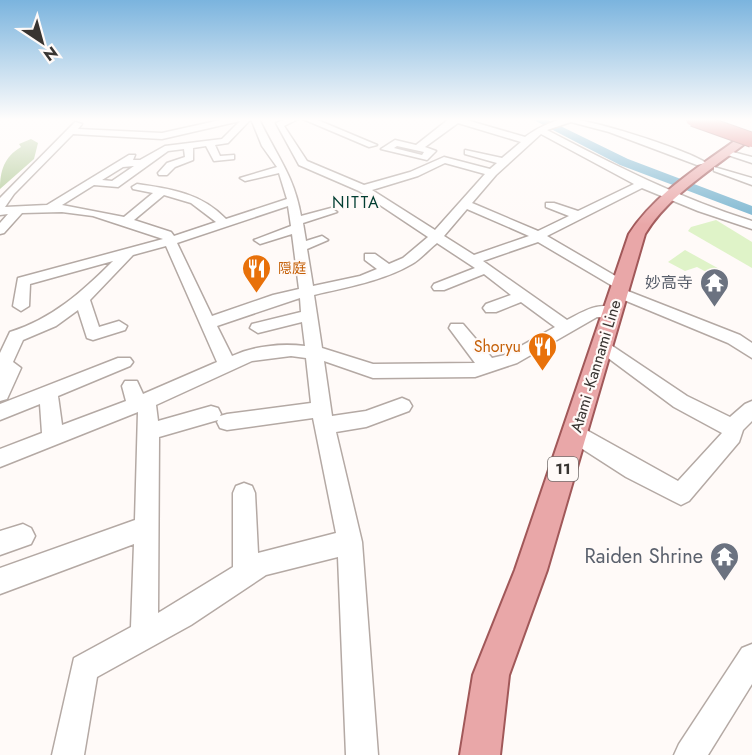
<svg xmlns="http://www.w3.org/2000/svg" width="752" height="755" font-family="Jost,'Noto Sans JP',sans-serif">
<style>
.green{fill:#dff3c8}
.forest{fill:#b2ca97}
.lines{fill:none;stroke-linecap:round;stroke-linejoin:round}
.river{fill:#78b4cf;fill-rule:evenodd}
.minor-casing{stroke:#b4a9a4;stroke-width:3}
.major-casing{stroke:#a15859;stroke-width:4}
.minor{fill:#fff;fill-rule:evenodd}
.major{fill:#e9a7a8;fill-rule:evenodd}
.highway-bridge-casing{stroke:#a15859;stroke-width:16;stroke-linecap:butt}
.highway-bridge{stroke:#da6c6e;stroke-width:14}
.labels{text-anchor:middle;stroke-width:4.5;stroke-linejoin:round;paint-order:stroke}
.far-food-label{font-size:14px;fill:#c56008;stroke:#fffaf8;text-anchor:start}
.shield{fill:#fffaf8;stroke:#746f6d;stroke-width:1.5}
.shield-label{font-size:15px;font-weight:bold;fill:#383431}
.far-quarter-label{font-size:16px;letter-spacing:1.5px;fill:#013d31;stroke:#fffaf8}
.worship-label{font-size:16px;fill:#5b616d;stroke:#fffaf8;text-anchor:end}
.food-label{font-size:16px;fill:#c56008;stroke:#fffaf8;text-anchor:end}
.street-label{font-size:16px;fill:#383431;stroke:#fffaf8}
.near-worship-label{font-size:20px;fill:#5b616d;stroke:#fffaf8;text-anchor:end}
</style>
<rect width="100%" height="100%" fill="#fffaf8"/>
<g class="green">
<polygon points="716,220 752,242 752,268 688,231 691,227"/>
<polygon points="685,250 723,271 712,275 697,267 685,271 668,262"/>
</g>
<path class="forest" d="M 31,139 L 38,143 L 34,159 L 0,189 C 0,171 4,157 21,147 L 19,144 Z"/>
<g class="lines">
<polygon class="river" points="532,119 546,119 628,159 752,206 752,215 620,165"/>
<defs>
<g id="minor">
<path d="M 225,119 L 251,119 L 228,143 L 215,145 L 220,156 L 234,155 L 234,159 L 214,161 L 206,146 L 193,148 L 193,160 L 175,167 L 167,175 L 159,175 L 158,173 L 167,163 L 185,157 L 184,149 L 168,151 L 118,187 L 94,185 L 62,205 L 124,217 L 153,193 L 133,189 L 132,187 L 137,184 C 171,189 201,193 226,219 L 287,199 L 279,173 L 245,181 L 240,178 L 277,167 L 262,146 L 251,119 L 259,119 C 276,155 294,175 301,216 L 331,208 L 337,212 L 303,223 L 306,241 L 322,236 L 328,240 L 307,249 L 313,286 L 360,276 L 377,269 L 365,260 L 365,254 L 375,254 L 389,264 L 403,258 L 428,237 L 359,191 L 299,165 L 276,123 L 286,119 L 298,119 L 284,126 L 307,161 L 364,185 L 410,172 L 444,157 L 490,169 L 497,163 L 465,154 L 465,150 L 502,158 L 521,142 L 458,123 L 425,147 L 436,151 L 427,160 L 381,149 L 395,140 L 416,145 L 449,119 L 463,119 L 525,137 C 536,129 549,122 563,119 C 583,116 691,151 706,163 L 697,165 L 609,132 L 571,122 L 547,130 C 614,165 679,198 752,221 L 752,229 L 698,211 L 642,188 L 547,236 L 624,281 L 626,284 L 620,288 L 740,335 L 752,343 L 752,358 L 728,343 L 612,295 L 610,292 L 616,288 L 538,242 L 483,261 L 567,320 C 581,313 605,297 618,313 L 610,318 L 597,317 L 517,363 L 475,377 L 373,378 L 324,361 L 332,416 L 366,411 L 402,398 L 409,401 L 412,406 L 409,411 L 366,427 L 336,432 L 362,542 L 378,755 L 346,755 L 338,557 L 266,575 L 191,625 L 97,677 L 84,755 L 52,755 L 74,658 L 131,627 L 134,544 L 0,594 L 0,568 L 135,520 L 138,412 L 0,467 L 0,449 L 42,433 L 40,404 L 0,420 L 0,404 L 118,358 L 130,358 L 133,362 L 130,366 L 58,396 L 62,425 L 126,401 L 122,386 L 125,381 L 137,381 L 143,394 L 217,362 L 166,246 L 133,255 L 90,300 L 99,327 L 119,321 L 127,326 L 125,330 L 93,340 L 87,338 L 78,310 L 56,326 L 23,340 L 13,362 L 21,368 L 7,399 L 0,401 L 0,353 L 10,332 C 52,319 82,292 113,261 L 30,284 L 29,306 L 21,311 L 13,306 L 18,278 L 163,239 L 93,216 L 62,212 L 22,213 L 4,233 L 0,234 L 0,223 L 8,214 L 0,215 L 0,198 L 75,122 L 82,124 L 78,129 L 162,133 ZM 240,121 L 222,139 L 165,146 L 140,160 L 133,160 L 135,155 L 129,155 L 47,205 L 5,207 L 14,194 L 73,134 L 162,139 ZM 541,134 L 634,184 L 578,211 L 554,203 L 546,203 L 546,207 L 569,216 L 538,231 L 472,203 L 496,175 ZM 397,146 L 424,152 L 422,155 L 394,148 ZM 445,163 L 485,174 L 435,230 L 372,190 L 418,176 ZM 134,166 L 112,181 L 102,180 L 123,167 ZM 164,195 L 191,203 L 216,222 L 174,236 L 171,232 L 134,220 ZM 288,206 L 291,226 L 254,240 L 260,244 L 292,234 L 299,289 L 273,295 L 212,316 L 177,243 ZM 467,209 L 529,236 L 474,255 L 444,236 ZM 437,243 L 475,268 L 434,284 L 432,287 L 434,290 L 444,290 L 484,274 L 511,295 L 486,304 L 483,308 L 486,312 L 496,312 L 521,302 L 555,327 L 505,355 L 492,358 L 463,324 L 451,324 L 449,328 L 475,363 L 373,364 L 322,348 L 314,295 C 347,287 383,281 412,264 C 421,259 429,249 437,243 ZM 300,298 L 301,312 L 252,324 L 250,328 L 258,333 L 302,322 L 305,346 C 281,343 254,346 232,356 L 217,326 ZM 291,356 L 306,358 L 311,403 L 227,414 L 220,416 L 217,422 L 220,428 L 227,430 L 313,418 L 336,533 L 258,553 L 255,493 L 252,486 L 244,483 L 236,486 L 233,493 L 233,567 L 158,613 L 159,437 L 218,420 L 221,414 L 218,408 L 211,406 L 158,421 L 156,405 L 252,361 Z"/>
<polygon points="303,119 315,119 377,145 369,147"/>
<polygon points="725,150 752,157 752,163 725,154"/>
<polygon points="714,167 752,178 752,185 714,171"/>
<polygon points="602,339 687,396 730,417 745,404 752,401 752,421 743,430 739,442 689,501 681,505 673,501 626,477 567,439 564,433 567,427 574,425 581,427 678,481 722,433 674,407 596,349 594,345"/>
<polygon points="23,524 31,528 35,536 31,544 0,555 0,531"/>
<polygon points="752,644 752,684 708,755 674,755 679,744 742,648"/>
</g>
<path id="major" d="M 744,134 L 752,134 L 752,138 C 716,167 669,194 645,234 L 547,570 L 509,675 L 500,755 L 460,755 L 473,675 L 515,570 L 629,234 C 657,191 704,164 744,134 Z"/>
</defs>
<use href="#minor" class="minor-casing"/>
<use href="#major" class="major-casing"/>
<use href="#minor" class="minor"/>
<use href="#major" class="major"/>
<defs>
<polyline id="highway-bridge" points="693,119 752,140"/>
</defs>
<use href="#highway-bridge" class="highway-bridge-casing"/>
<use href="#highway-bridge" class="highway-bridge"/>
</g>
<linearGradient id="sky" x2="0" y2="1"><stop stop-color="#7bb4de"/><stop offset="0.53" stop-color="#fffdfc"/><stop offset="1" stop-color="#fffdfc" stop-opacity="0"/></linearGradient>
<rect width="752" height="225" fill="url(#sky)"/>
<defs>
<symbol id="restaurant-pin" viewBox="-11 -11 22 30"><path d="M0 17L-7.5 6A9.5 9.5 0 1 1 7.5 6Z" fill="#e8710a" stroke="#fffaf8"/><path d="M-5-6h1v4h1v-4h1v4h1v-4h1v5L-1.5 .5V6h-2V.5L-5-1ZM5-6V6H3V1.5H1.5Q1.5-4 5-6Z" fill="#fff"/></symbol>
<symbol id="temple-pin" viewBox="-11 -11 22 30"><path d="M0 17L-7.5 6A9.5 9.5 0 1 1 7.5 6Z" fill="#6b7280" stroke="#fffaf8"/><path d="M0-6L5-2H3V0L6.5 2.5H4V6H1.5V3h-3V6H-4V2.5H-6.5L-3 0V-2H-5Z" fill="#fff"/></symbol>
</defs>
<g fill-rule="evenodd">
<use href="#restaurant-pin" x="240" y="252" width="33" height="45"/>
<use href="#temple-pin" x="698" y="266" width="33" height="45"/>
<use href="#restaurant-pin" x="526" y="330" width="33" height="45"/>
<use href="#temple-pin" x="708" y="540" width="33" height="45"/>
</g>
<g class="labels">
<g class="far-food-label">
<text x="278" y="273">隠庭</text>
</g>
<rect class="shield" x="548" y="457" width="30" height="24" rx="4.5"/>
<g class="shield-label">
<text x="563" y="474">11</text>
</g>
<g class="far-quarter-label">
<text x="356" y="208">NITTA</text>
</g>
<g class="worship-label">
<text x="693" y="288">妙高寺</text>
</g>
<g class="food-label">
<text x="521" y="352">Shoryu</text>
</g>
<g class="street-label">
<text transform="translate(595 366) rotate(-73)" y="6">Atami -Kannami Line</text>
</g>
<g class="near-worship-label">
<text x="703" y="563">Raiden Shrine</text>
</g>
</g>
<g transform="translate(42 42) rotate(144)" stroke="#fffaf8" stroke-width="4.5" paint-order="stroke">
<path d="M0-4.5L10 22L0 15L-10 22Z" fill="#383431"/>
<text y="-9" font-size="16" font-weight="bold" text-anchor="middle" fill="#383431">N</text>
</g>
</svg>
